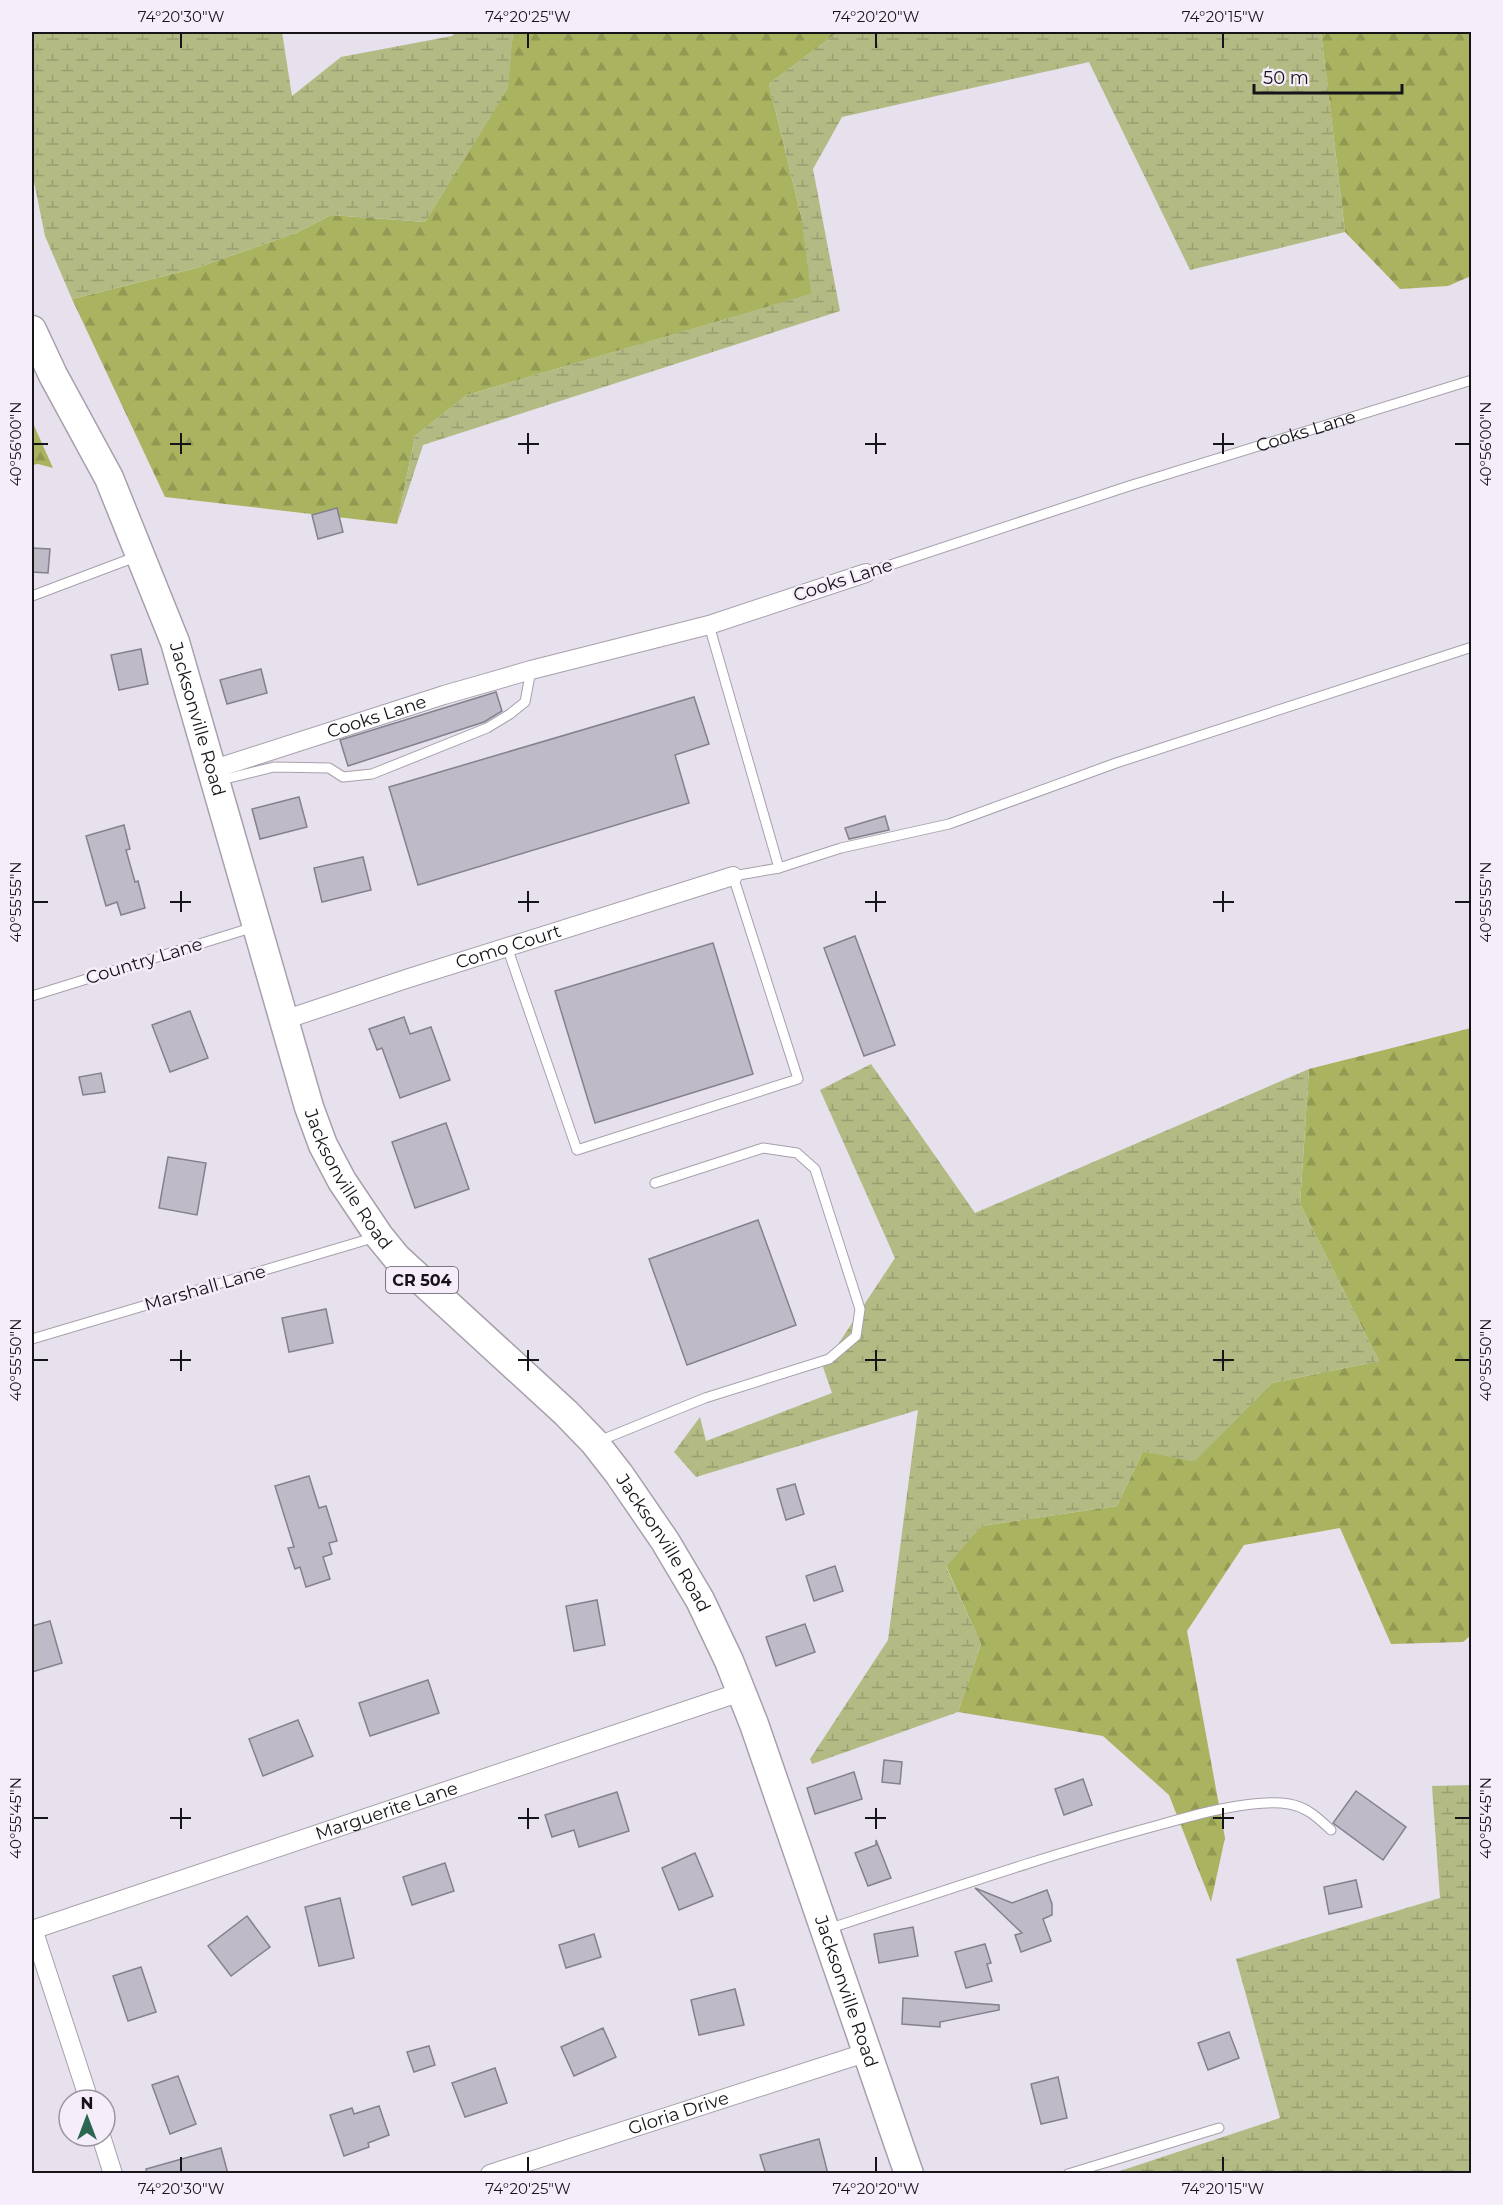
<svg xmlns="http://www.w3.org/2000/svg" width="1503" height="2205" font-family="Montserrat,sans-serif">
<style>
.forest{fill:url(#forest-firs)}
.wetland{fill:url(#wetland-marsh)}
.building{fill:#bfbac7;stroke:#85808d;stroke-width:1.5}
.lines{fill:none;stroke-linecap:round;stroke-linejoin:round}
.service-casing{stroke:#a7a0ac;stroke-width:11}
.minor-casing{stroke:#a7a0ac;stroke-width:20}
.primary-casing{stroke:#a7a0ac;stroke-width:31}
.service{stroke:#fff;stroke-width:9}
.minor{stroke:#fff;stroke-width:18}
.primary{stroke:#fff;stroke-width:28}
.ticks{fill:none;stroke:#171419;stroke-width:2}
.labels{text-anchor:middle;stroke-width:5;stroke-linejoin:round;paint-order:stroke}
.shield{fill:#f5edfa;stroke:#5a555c;stroke-width:1.5}
.shield-label{font-size:16px;font-weight:bold;fill:#171419}
.street-label{font-size:18px;fill:#171419;stroke:#f5edfa}
.neatline{fill:none;stroke:#171419;stroke-width:2}
.ticks-label{font-size:15px;text-anchor:middle;fill:#171419}
</style>
<defs>
<pattern id="forest-firs" width="22" height="20" patternUnits="userSpaceOnUse" patternTransform="scale(1.5)"><rect width="22" height="20" fill="#aab35f"/><path d="M5 1l3.5 6h-7zM16 11l3.5 6h-7z" fill="#929952"/></pattern>
<pattern id="wetland-marsh" width="20" height="14" patternUnits="userSpaceOnUse" patternTransform="scale(1.5)"><rect width="20" height="14" fill="#b3ba83"/><path d="M1 5h8M5 5V1M11 12h8M15 12V8" fill="none" stroke="#999f71"/></pattern>
</defs>
<rect width="100%" height="100%" fill="#e7e0ed"/>
<g class="forest">
<polygon points="513,32 838,32 769,84 802,220 812,294 467,395 415,436 397,524 165,497 72,299 196,268 296,233 331,215 425,222 507,89"/>
<polygon points="1321,32 1471,32 1471,276 1448,286 1400,289 1345,232"/>
<polygon points="32,421 53,468 38,464 32,465"/>
<polygon points="1471,1028 1471,1635 1463,1642 1391,1644 1340,1528 1244,1545 1187,1631 1225,1838 1211,1902 1169,1795 1103,1736 958,1712 981,1644 946,1566 981,1526 1117,1506 1143,1451 1194,1461 1272,1383 1379,1361 1300,1204 1309,1069"/>
</g>
<g class="wetland">
<polygon points="32,32 282,32 292,96 341,57 452,36 456,32 513,32 508,89 425,222 331,215 296,233 196,268 72,299 45,236 32,172"/>
<polygon points="838,32 1321,32 1345,232 1190,270 1089,62 842,117 813,169 840,311 423,445 397,524 415,436 467,395 811,294 802,220 769,84"/>
<polygon points="871,1064 975,1213 1309,1069 1300,1204 1379,1361 1272,1383 1194,1462 1143,1451 1117,1506 981,1526 946,1567 981,1644 958,1712 812,1764 810,1759 888,1640 918,1410 696,1477 674,1452 700,1417 706,1441 832,1393 823,1367 895,1258 820,1090"/>
<polygon points="1471,1785 1471,2173 1114,2173 1280,2118 1236,1959 1440,1898 1432,1786"/>
</g>
<g class="building">
<polygon points="337,508 343,532 318,539 312,515"/>
<polygon points="32,548 50,549 48,573 32,572"/>
<polygon points="141,649 148,684 119,690 111,655"/>
<polygon points="261,669 267,693 227,704 220,680"/>
<polygon points="496,692 502,711 484,722 348,766 340,740"/>
<polygon points="694,697 709,744 675,755 689,803 418,885 389,787"/>
<polygon points="299,797 307,827 260,839 252,809"/>
<polygon points="885,816 889,830 849,839 845,828"/>
<polygon points="124,825 130,849 126,850 135,882 138,881 145,908 121,915 117,902 106,906 86,836"/>
<polygon points="363,857 371,890 322,902 314,868"/>
<polygon points="855,936 895,1045 864,1056 824,948"/>
<polygon points="713,943 753,1074 595,1123 555,991"/>
<polygon points="190,1011 208,1058 170,1072 152,1025"/>
<polygon points="404,1017 410,1034 431,1027 450,1080 400,1098 382,1048 377,1050 369,1029"/>
<polygon points="101,1073 105,1092 83,1095 79,1077"/>
<polygon points="446,1123 469,1189 415,1208 392,1142"/>
<polygon points="168,1157 206,1163 197,1215 159,1208"/>
<polygon points="758,1220 796,1325 687,1365 649,1259"/>
<polygon points="326,1309 333,1343 289,1352 282,1318"/>
<polygon points="309,1476 319,1508 326,1506 337,1541 329,1543 332,1554 323,1557 330,1579 306,1587 300,1567 295,1569 288,1548 294,1547 275,1486"/>
<polygon points="795,1484 804,1514 786,1520 777,1489"/>
<polygon points="835,1566 843,1591 814,1601 806,1576"/>
<polygon points="597,1600 605,1645 574,1651 566,1606"/>
<polygon points="50,1621 62,1663 32,1672 32,1626"/>
<polygon points="805,1624 815,1652 776,1666 766,1637"/>
<polygon points="428,1680 439,1713 370,1736 359,1703"/>
<polygon points="298,1720 313,1756 263,1776 249,1739"/>
<polygon points="884,1760 902,1762 900,1784 882,1782"/>
<polygon points="854,1772 862,1799 815,1814 807,1788"/>
<polygon points="1083,1779 1092,1805 1064,1815 1055,1789"/>
<polygon points="1356,1791 1406,1827 1383,1860 1333,1823"/>
<polygon points="617,1792 629,1831 579,1847 574,1830 552,1837 545,1815"/>
<polygon points="876,1840 891,1878 868,1886 855,1853 876,1845"/>
<polygon points="695,1853 713,1896 679,1910 662,1868"/>
<polygon points="445,1863 454,1891 412,1905 403,1877"/>
<polygon points="1356,1880 1362,1907 1329,1914 1324,1887"/>
<polygon points="975,1888 1012,1903 1047,1890 1052,1904 1052,1915 1043,1919 1051,1941 1021,1952 1015,1935 1022,1933"/>
<polygon points="340,1898 354,1958 319,1966 305,1907"/>
<polygon points="247,1916 270,1947 231,1976 208,1946"/>
<polygon points="913,1927 918,1956 879,1963 874,1934"/>
<polygon points="594,1934 601,1957 566,1968 559,1945"/>
<polygon points="985,1944 991,1963 987,1964 992,1981 966,1988 955,1952"/>
<polygon points="141,1967 156,2012 128,2021 113,1976"/>
<polygon points="735,1989 744,2025 699,2035 691,2000"/>
<polygon points="903,1998 999,2005 999,2010 940,2022 940,2027 902,2024"/>
<polygon points="603,2028 616,2057 574,2076 561,2047"/>
<polygon points="1229,2032 1239,2058 1208,2070 1198,2043"/>
<polygon points="429,2046 435,2065 414,2072 407,2052"/>
<polygon points="495,2068 507,2103 465,2117 452,2083"/>
<polygon points="178,2076 196,2124 170,2134 152,2085"/>
<polygon points="1058,2077 1067,2118 1041,2124 1031,2084"/>
<polygon points="379,2106 389,2135 368,2143 369,2147 344,2156 330,2115 352,2108 354,2114"/>
<polygon points="819,2139 828,2174 766,2174 760,2155"/>
<polygon points="221,2148 228,2174 147,2174 146,2169"/>
</g>
<g class="lines">
<defs>
<g id="service">
<path id="s1" d="M 866,573 L 1129,486 L 1472,380"/>
<polyline points="32,596 138,556"/>
<polyline points="709,625 779,868"/>
<polyline points="217,781 274,767 329,768 343,777 372,774 487,728 510,714 525,702 531,670"/>
<polyline points="507,947 577,1150 798,1079 733,876 779,868 841,848 949,824 1116,763 1472,647"/>
<polyline points="32,996 254,927"/>
<polyline points="32,1339 376,1237"/>
<polyline points="599,1441 705,1398 829,1359 856,1336 860,1309 815,1169 797,1153 763,1148 655,1183"/>
<path d="M 828,1929 C 938,1893 1047,1855 1159,1825 C 1194,1815 1254,1798 1289,1804 C 1307,1807 1318,1818 1331,1830"/>
<polyline points="1068,2174 1219,2128"/>
</g>
<g id="minor">
<path id="s2" d="M 211,770 L 444,695 L 531,670 L 709,625 L 866,573"/>
<path id="s3" d="M 284,1020 L 406,979 L 733,876"/>
<polyline points="33,1929 89,2100"/>
<path id="s4" d="M 32,1930 L 741,1692"/>
<polyline points="101,2136 113,2174"/>
<path id="s5" d="M 490,2174 L 868,2052"/>
</g>
<g id="primary">
<path id="s6" d="M 32,330 L 53,375 L 109,478 L 175,642 L 309,1107 L 323,1145 L 342,1181 L 379,1236 L 397,1258 L 566,1413 L 594,1442 L 619,1474 L 665,1541 L 700,1600 L 729,1661 L 754,1724 L 909,2174"/>
</g>
</defs>
<use href="#service" class="service-casing"/>
<use href="#minor" class="minor-casing"/>
<use href="#primary" class="primary-casing"/>
<use href="#service" class="service"/>
<use href="#minor" class="minor"/>
<use href="#primary" class="primary"/>
</g>
<path class="ticks" d="M 181,33 L 181,48M 528,33 L 528,48M 876,33 L 876,48M 1223,33 L 1223,48M 181,433 L 181,454M 528,433 L 528,454M 876,433 L 876,454M 1223,433 L 1223,454M 33,444 L 48,444M 170,444 L 191,444M 518,444 L 539,444M 865,444 L 886,444M 1213,444 L 1234,444M 1455,444 L 1470,444M 181,891 L 181,912M 528,891 L 528,912M 876,891 L 876,912M 1223,891 L 1223,912M 33,902 L 48,902M 170,902 L 191,902M 518,902 L 539,902M 865,902 L 886,902M 1213,902 L 1234,902M 1455,902 L 1470,902M 181,1350 L 181,1371M 528,1350 L 528,1371M 876,1350 L 876,1371M 1223,1350 L 1223,1371M 33,1360 L 48,1360M 170,1360 L 191,1360M 518,1360 L 539,1360M 865,1360 L 886,1360M 1213,1360 L 1234,1360M 1455,1360 L 1470,1360M 181,1808 L 181,1829M 528,1808 L 528,1829M 876,1808 L 876,1829M 1223,1808 L 1223,1829M 33,1818 L 48,1818M 170,1818 L 191,1818M 518,1818 L 539,1818M 865,1818 L 886,1818M 1213,1818 L 1234,1818M 1455,1818 L 1470,1818M 181,2157 L 181,2172M 528,2157 L 528,2172M 876,2157 L 876,2172M 1223,2157 L 1223,2172"/>
<g class="labels">
<rect class="shield" x="386" y="1267" width="72" height="26" rx="4.5"/>
<g class="shield-label">
<text x="422" y="1286">CR 504</text>
</g>
<g class="street-label">
<text dy="6" stroke="none"><textPath href="#s1" startOffset="462">Cooks Lane</textPath></text>
<text transform="translate(843 580) rotate(-18)" y="6">Cooks Lane</text>
<text dy="6" stroke="none"><textPath href="#s2" startOffset="174">Cooks Lane</textPath></text>
<text dy="6" stroke="none"><textPath href="#s6" startOffset="424">Jacksonville Road</textPath></text>
<text dy="6" stroke="none"><textPath href="#s3" startOffset="236">Como Court</textPath></text>
<text transform="translate(144 961) rotate(-17)" y="6">Country Lane</text>
<text dy="6" stroke="none"><textPath href="#s6" startOffset="910">Jacksonville Road</textPath></text>
<text transform="translate(205 1288) rotate(-16)" y="6">Marshall Lane</text>
<text dy="6" stroke="none"><textPath href="#s6" startOffset="1396">Jacksonville Road</textPath></text>
<text dy="6" stroke="none"><textPath href="#s4" startOffset="374">Marguerite Lane</textPath></text>
<text dy="6" stroke="none"><textPath href="#s6" startOffset="1882">Jacksonville Road</textPath></text>
<text dy="6" stroke="none"><textPath href="#s5" startOffset="198">Gloria Drive</textPath></text>
</g>
</g>
<rect width="1503" height="2205" fill="none" stroke="#f5edfa" stroke-width="66"/>
<g transform="translate(87 2118)"><circle r="28" fill="#f5edfa" stroke="#9c96a0" stroke-width="1.5"/>
<path d="M0-4.5L10 22L0 15L-10 22Z" fill="#2b6651"/>
<text y="-9" font-size="16" font-weight="bold" text-anchor="middle" fill="#171419">N</text>
</g>
<path d="M1254 84v9h148v-9" fill="none" stroke="#171419" stroke-width="3"/>
<text x="1263" y="84" font-size="18" fill="#171419" stroke="#f5edfa" stroke-width="4.5" paint-order="stroke">50 m</text>
<rect x="33" y="33" width="1437" height="2139" class="neatline"/>
<g class="ticks-label">
<text x="181" y="22">74°20'30"W</text>
<text x="528" y="22">74°20'25"W</text>
<text x="876" y="22">74°20'20"W</text>
<text x="1223" y="22">74°20'15"W</text>
<text transform="translate(16 444) rotate(-90)" y="5">40°56'00"N</text>
<text transform="translate(1486 444) rotate(-90)" y="5">40°56'00"N</text>
<text transform="translate(16 902) rotate(-90)" y="5">40°55'55"N</text>
<text transform="translate(1486 902) rotate(-90)" y="5">40°55'55"N</text>
<text transform="translate(16 1360) rotate(-90)" y="5">40°55'50"N</text>
<text transform="translate(1486 1360) rotate(-90)" y="5">40°55'50"N</text>
<text transform="translate(16 1818) rotate(-90)" y="5">40°55'45"N</text>
<text transform="translate(1486 1818) rotate(-90)" y="5">40°55'45"N</text>
<text x="181" y="2194">74°20'30"W</text>
<text x="528" y="2194">74°20'25"W</text>
<text x="876" y="2194">74°20'20"W</text>
<text x="1223" y="2194">74°20'15"W</text>
</g>
</svg>
